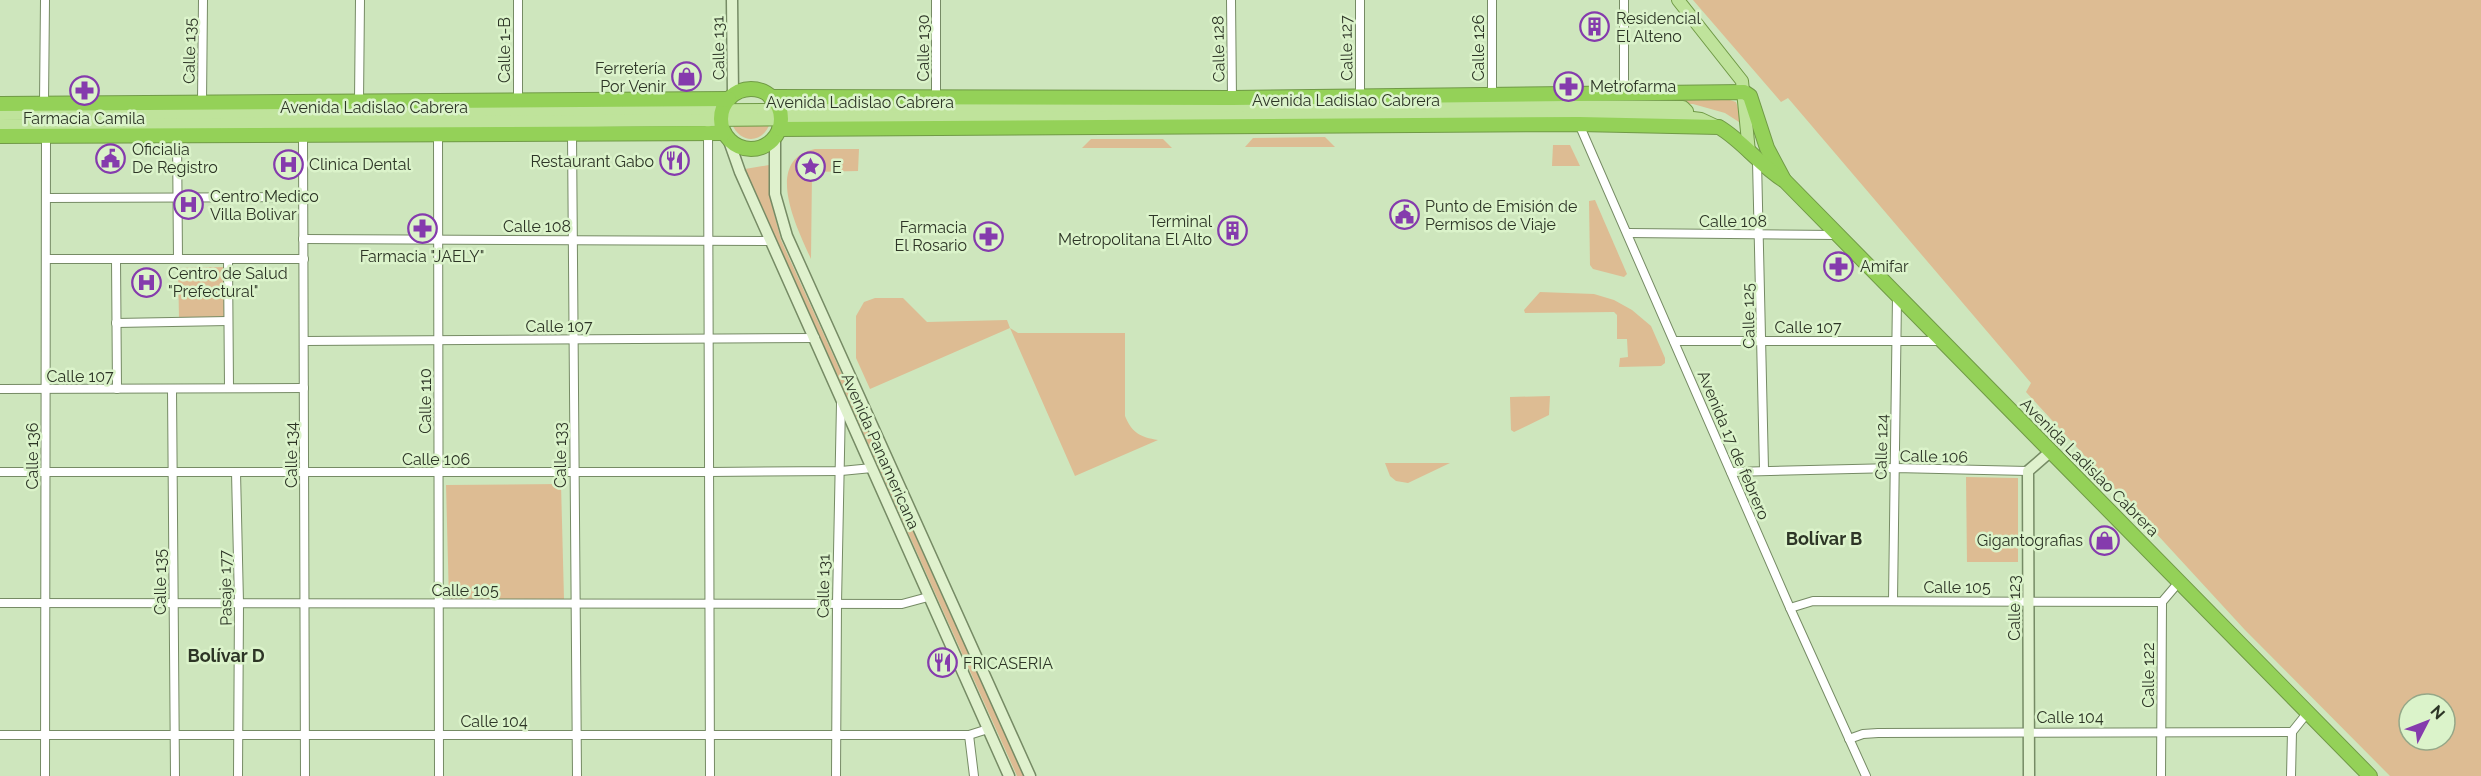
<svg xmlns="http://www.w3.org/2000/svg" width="2481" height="776" font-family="Raleway,sans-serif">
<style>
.green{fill:#ddbc93;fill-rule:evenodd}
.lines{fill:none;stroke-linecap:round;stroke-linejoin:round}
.street-casing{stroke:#768b65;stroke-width:10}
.secondary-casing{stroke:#768b65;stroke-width:13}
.primary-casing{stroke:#709a46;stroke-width:14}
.highway-casing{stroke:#709a46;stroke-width:16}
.street{stroke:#fff;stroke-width:8}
.secondary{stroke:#dff1cd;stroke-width:10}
.primary{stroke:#bfe39b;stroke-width:12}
.highway{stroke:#94d158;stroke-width:14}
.labels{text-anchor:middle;stroke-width:5;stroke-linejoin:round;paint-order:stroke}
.poi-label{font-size:16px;fill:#2d3526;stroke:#dbf3ca;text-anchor:start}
.street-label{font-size:16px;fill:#2d3526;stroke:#dbf3ca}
.neighbourhood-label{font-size:18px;font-weight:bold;fill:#2d3526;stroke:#dbf3ca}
</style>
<rect width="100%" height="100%" fill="#cee6bd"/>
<g class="green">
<path d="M 1693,0 L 2481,0 L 2481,776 L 2390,776 L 2245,630 L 2026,392 L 2031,383 L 1788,98 L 1781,102 ZM 2409,704 L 2445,704 L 2445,740 L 2409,740 Z"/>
<polygon points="1727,99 1736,102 1740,114 1739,122 1725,113 1693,104 1547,101"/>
<path d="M 770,123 C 763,144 740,144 732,124 Z"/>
<polygon points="1325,137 1335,147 1245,147 1253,138"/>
<polygon points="1091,139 1163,139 1172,148 1082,148"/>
<polygon points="1553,145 1570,145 1580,166 1552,166"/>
<path d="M 815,149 L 859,149 L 858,171 L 812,172 L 811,259 C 798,230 762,160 815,149 Z"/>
<polygon points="769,165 771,202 781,240 1024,776 1017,776 745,169"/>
<polygon points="1595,200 1627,274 1624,277 1593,269 1590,265 1589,201"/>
<polygon points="224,267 225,317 179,318 178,268"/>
<polygon points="1540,292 1594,294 1614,300 1632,310 1651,326 1665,358 1665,363 1661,366 1619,367 1620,358 1628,357 1627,339 1617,339 1617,315 1614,312 1525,313 1524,310"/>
<path d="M 875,298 L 903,298 L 927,322 L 1007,320 L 1010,328 L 1018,333 L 1125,333 L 1125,416 C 1132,433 1140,437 1158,440 L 1075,476 L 1010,328 L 870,389 L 856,358 L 856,316 L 864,302 Z"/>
<polygon points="1550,396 1549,415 1514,432 1511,430 1510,397"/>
<polygon points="1385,463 1450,463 1408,483 1396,481 1390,476"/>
<polygon points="1966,477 2018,478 2018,562 1967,562"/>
<polygon points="561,484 564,599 449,601 446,485"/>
</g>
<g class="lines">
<defs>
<g id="street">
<polyline points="1231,0 1232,98"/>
<polyline points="1360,0 1360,96"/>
<polyline points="1492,0 1492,96"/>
<polyline points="1624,0 1624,94"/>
<polyline points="936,97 936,0"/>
<polyline points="518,100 518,0"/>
<polyline points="359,101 360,0"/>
<polyline points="202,102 203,0"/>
<polyline points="44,103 45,0"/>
<polyline points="1579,124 1790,608 1866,776"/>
<polyline points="708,130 710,776"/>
<polyline points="572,133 577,776"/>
<polyline points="303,134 305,776"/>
<polyline points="438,134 439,776"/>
<polyline points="177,135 178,259"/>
<polyline points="1757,161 1764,469"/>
<polyline points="46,198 303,197"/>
<polyline points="1628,233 1836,235"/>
<polyline points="303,239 770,241"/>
<polyline points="46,259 304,259"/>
<polyline points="116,259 117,389"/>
<polyline points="228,259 229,388"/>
<polyline points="116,323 228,321"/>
<polyline points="304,341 815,338"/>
<polyline points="1674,341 1942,341"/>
<polyline points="0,389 304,388"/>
<polyline points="172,389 175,776"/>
<polyline points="0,472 709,472 841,471 872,468"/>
<polyline points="236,472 239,603 238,776"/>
<polyline points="1731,472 1895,468 2028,471"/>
<polyline points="1893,601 1897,296"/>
<polyline points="0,603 902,604 928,597"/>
<polyline points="1790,608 1813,601 2162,602"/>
<polyline points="0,735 969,735 988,729"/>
<polyline points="969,735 974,776"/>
<polyline points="1849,739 1863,734 1878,733 2292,732"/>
<polyline points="45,776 46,135"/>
<polyline points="836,776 837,603 841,403"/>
<polyline points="2161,776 2162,602 2179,582"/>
<polyline points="2291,776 2292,732 2308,712"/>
</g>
<g id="secondary">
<polyline points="732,0 733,95"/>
<polyline points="775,136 775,194 787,236 1030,776"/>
<polyline points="728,138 740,172 1009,776"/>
<polyline points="2029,776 2028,471 2051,451"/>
</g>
<g id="primary">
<polyline points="1678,0 1742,81 1749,152"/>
<polyline points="0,114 1529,106 1683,107 1687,111 1685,117"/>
<polyline points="0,126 947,118 1685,117 1701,119 1718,127"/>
</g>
<g id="highway">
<circle cx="751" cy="119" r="30"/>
<polyline points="770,97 1232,98 1744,92 1750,96 1767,148 1784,180"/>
<polyline points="0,104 729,99"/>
<path d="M 779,129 L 1579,124 L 1719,127 C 1744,142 1760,166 1785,181 L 2370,776"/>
<polyline points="0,136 724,133"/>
</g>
</defs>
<use href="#street" class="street-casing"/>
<use href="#secondary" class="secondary-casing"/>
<use href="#primary" class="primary-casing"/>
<use href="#highway" class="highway-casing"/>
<use href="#street" class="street"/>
<use href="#secondary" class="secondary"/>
<use href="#primary" class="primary"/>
<use href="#highway" class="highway"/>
</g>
<defs>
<symbol id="building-ring" viewBox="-11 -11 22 22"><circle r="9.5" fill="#dbf3ca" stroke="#853bad" stroke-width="1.5"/><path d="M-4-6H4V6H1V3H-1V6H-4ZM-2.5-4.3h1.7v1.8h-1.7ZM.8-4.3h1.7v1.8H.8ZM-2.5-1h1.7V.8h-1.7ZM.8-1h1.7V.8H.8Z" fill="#853bad"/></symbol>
<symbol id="shop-ring" viewBox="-11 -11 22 22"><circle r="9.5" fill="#dbf3ca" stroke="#853bad" stroke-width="1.5"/><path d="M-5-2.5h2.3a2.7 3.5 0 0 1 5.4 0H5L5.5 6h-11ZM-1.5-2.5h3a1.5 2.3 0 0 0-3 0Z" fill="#853bad"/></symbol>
<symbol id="pharmacy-ring" viewBox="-11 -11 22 22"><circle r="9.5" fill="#dbf3ca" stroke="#853bad" stroke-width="1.5"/><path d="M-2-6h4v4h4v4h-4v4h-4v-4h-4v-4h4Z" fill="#853bad"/></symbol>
<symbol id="civic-ring" viewBox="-11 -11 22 22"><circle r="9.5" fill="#dbf3ca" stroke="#853bad" stroke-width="1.5"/><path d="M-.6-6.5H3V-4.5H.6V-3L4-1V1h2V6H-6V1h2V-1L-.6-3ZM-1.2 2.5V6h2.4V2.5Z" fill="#853bad"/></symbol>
<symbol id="restaurant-ring" viewBox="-11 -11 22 22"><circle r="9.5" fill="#dbf3ca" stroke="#853bad" stroke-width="1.5"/><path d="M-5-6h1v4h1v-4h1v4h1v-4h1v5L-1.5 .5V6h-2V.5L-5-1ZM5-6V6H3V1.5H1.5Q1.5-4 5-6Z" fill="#853bad"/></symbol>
<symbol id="hospital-ring" viewBox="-11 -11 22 22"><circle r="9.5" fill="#dbf3ca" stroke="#853bad" stroke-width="1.5"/><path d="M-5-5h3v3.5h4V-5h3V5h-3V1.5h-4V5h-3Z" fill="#853bad"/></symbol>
<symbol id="sight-ring" viewBox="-11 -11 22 22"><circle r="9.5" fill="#dbf3ca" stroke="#853bad" stroke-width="1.5"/><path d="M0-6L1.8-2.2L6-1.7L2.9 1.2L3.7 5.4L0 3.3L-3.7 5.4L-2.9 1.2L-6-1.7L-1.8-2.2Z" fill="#853bad"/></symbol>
</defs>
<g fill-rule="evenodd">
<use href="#building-ring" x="1578" y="10" width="33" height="33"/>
<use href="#shop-ring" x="670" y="60" width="33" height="33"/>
<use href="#pharmacy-ring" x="1552" y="70" width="33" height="33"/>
<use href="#pharmacy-ring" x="68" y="74" width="33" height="33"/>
<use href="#civic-ring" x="94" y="142" width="33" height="33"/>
<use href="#restaurant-ring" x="658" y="144" width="33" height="33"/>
<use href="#hospital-ring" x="272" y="148" width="33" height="33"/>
<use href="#sight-ring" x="794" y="150" width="33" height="33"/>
<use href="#hospital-ring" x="172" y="188" width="33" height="33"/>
<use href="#civic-ring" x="1388" y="198" width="33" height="33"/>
<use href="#pharmacy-ring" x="406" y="212" width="33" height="33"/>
<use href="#building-ring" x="1216" y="214" width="33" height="33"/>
<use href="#pharmacy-ring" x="972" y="220" width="33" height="33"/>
<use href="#pharmacy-ring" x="1822" y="250" width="33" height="33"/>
<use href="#hospital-ring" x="130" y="266" width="33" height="33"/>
<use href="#shop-ring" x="2088" y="524" width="33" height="33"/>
<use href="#restaurant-ring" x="926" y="646" width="33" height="33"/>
</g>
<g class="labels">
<g class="poi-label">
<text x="1616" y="24">Residencial<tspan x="1616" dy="18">El Alteno</tspan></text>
<text x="666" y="74" text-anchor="end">Ferretería<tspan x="666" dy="18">Por Venir</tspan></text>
<text x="1590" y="92">Metrofarma</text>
<text x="84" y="124" text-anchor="middle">Farmacia Camila</text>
<text x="132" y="155">Oficialia<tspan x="132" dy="18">De Registro</tspan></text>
<text x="654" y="167" text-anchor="end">Restaurant Gabo</text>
<text x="309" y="170">Clinica Dental</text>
<text x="832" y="173">E</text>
<text x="210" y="202">Centro Medico<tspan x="210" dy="18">Villa Bolivar</tspan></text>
<text x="1425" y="212">Punto de Emisión de<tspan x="1425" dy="18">Permisos de Viaje</tspan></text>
<text x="1212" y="227" text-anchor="end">Terminal<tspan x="1212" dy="18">Metropolitana El Alto</tspan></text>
<text x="967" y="233" text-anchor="end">Farmacia<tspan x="967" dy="18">El Rosario</tspan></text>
<text x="422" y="262" text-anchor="middle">Farmacia "JAELY"</text>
<text x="1860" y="272">Amifar</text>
<text x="168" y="279">Centro de Salud<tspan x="168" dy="18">"Prefectural"</tspan></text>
<text x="2083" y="546" text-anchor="end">Gigantografias</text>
<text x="963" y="669">FRICASERIA</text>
</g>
<g class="street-label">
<text transform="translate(718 48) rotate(-91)" y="6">Calle 131</text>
<text transform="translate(923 48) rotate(-90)" y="6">Calle 130</text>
<text transform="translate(1346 48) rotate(-91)" y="6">Calle 127</text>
<text transform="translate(1478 48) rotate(-90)" y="6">Calle 126</text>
<text transform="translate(1218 49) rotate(-91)" y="6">Calle 128</text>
<text transform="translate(504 50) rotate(-90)" y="6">Calle 1-B</text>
<text transform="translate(189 51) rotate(-89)" y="6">Calle 135</text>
<text x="1346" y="106">Avenida Ladislao Cabrera</text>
<text x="860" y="108">Avenida Ladislao Cabrera</text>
<text x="374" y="113">Avenida Ladislao Cabrera</text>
<text x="1733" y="227">Calle 108</text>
<text x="537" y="232">Calle 108</text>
<text transform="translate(1748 316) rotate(-91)" y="6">Calle 125</text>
<text x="559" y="332">Calle 107</text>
<text x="1808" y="333">Calle 107</text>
<text x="80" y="382">Calle 107</text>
<text transform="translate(425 401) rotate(-90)" y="6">Calle 110</text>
<text transform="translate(1734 445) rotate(67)" y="6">Avenida 17 de febrero</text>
<text transform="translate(1881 447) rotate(-89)" y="6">Calle 124</text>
<text transform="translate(881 451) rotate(66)" y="6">Avenida Panamericana</text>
<text transform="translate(291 455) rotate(-90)" y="6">Calle 134</text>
<text transform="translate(560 455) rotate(-90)" y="6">Calle 133</text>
<text transform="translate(32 456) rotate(-90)" y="6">Calle 136</text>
<text transform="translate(1934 456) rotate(1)" y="6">Calle 106</text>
<text x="436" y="465">Calle 106</text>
<text transform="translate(2090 467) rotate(45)" y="6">Avenida Ladislao Cabrera</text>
<text transform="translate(160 582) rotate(-90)" y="6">Calle 135</text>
<text transform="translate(823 586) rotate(-89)" y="6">Calle 131</text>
<text x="1957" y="593">Calle 105</text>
<text transform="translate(225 588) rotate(-91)" y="6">Pasaje 177</text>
<text x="465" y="596">Calle 105</text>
<text transform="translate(2014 608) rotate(-90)" y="6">Calle 123</text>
<text transform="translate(2148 675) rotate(-90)" y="6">Calle 122</text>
<text x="2070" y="723">Calle 104</text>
<text x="494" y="727">Calle 104</text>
</g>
<g class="neighbourhood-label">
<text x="1824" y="545">Bolívar B</text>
<text x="226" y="662">Bolívar D</text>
</g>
</g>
<g transform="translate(2427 722) rotate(48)"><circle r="28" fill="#dbf3ca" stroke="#95a788" stroke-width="1.5"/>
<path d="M0-4.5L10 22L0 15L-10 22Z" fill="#853bad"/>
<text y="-9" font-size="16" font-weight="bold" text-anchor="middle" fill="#2d3526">N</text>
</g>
</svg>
